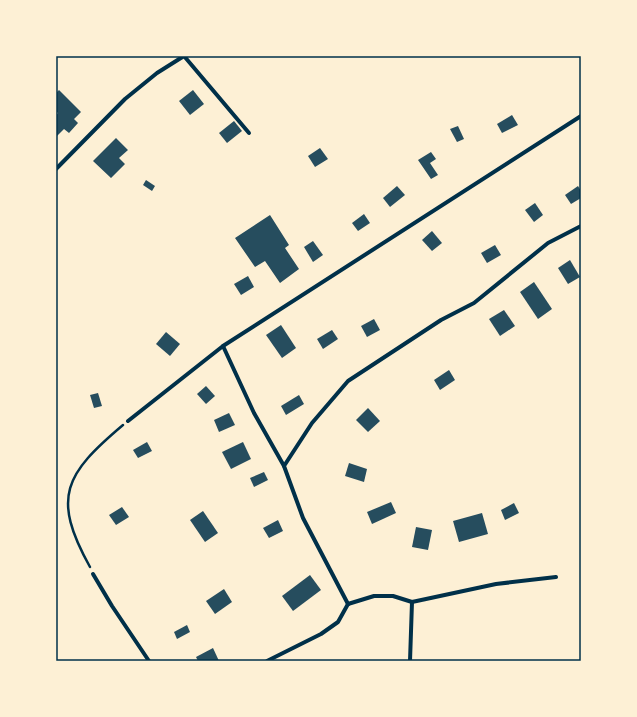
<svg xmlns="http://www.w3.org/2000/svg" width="637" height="717" font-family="Rubik,sans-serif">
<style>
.building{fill:#264d5e}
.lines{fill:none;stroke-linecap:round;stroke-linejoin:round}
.path{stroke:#003049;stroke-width:2.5}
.minor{stroke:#003049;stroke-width:4}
.neatline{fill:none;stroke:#003049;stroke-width:1.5}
</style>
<rect width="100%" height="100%" fill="#fdf0d5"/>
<g class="building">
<polygon points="59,90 81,112 74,119 78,123 69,133 64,129 56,137 56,116 58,113 56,111 56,93"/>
<polygon points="193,90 204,104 190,115 179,101"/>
<polygon points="512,115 518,125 502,133 497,124"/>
<polygon points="234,121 242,131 227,143 219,133"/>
<polygon points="458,126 464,139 457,142 450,129"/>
<polygon points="116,138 128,150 119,158 125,164 111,178 93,161"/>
<polygon points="320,148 328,159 315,167 308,156"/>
<polygon points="431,152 436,159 430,163 438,175 431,179 418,160"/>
<polygon points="146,180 155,186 152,191 143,185"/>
<polygon points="397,186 405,195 390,207 383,198"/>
<polygon points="578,186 581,191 581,198 571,204 565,195"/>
<polygon points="535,203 543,215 534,222 525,210"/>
<polygon points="364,214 370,223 358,231 352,223"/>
<polygon points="270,215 289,245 285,248 299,269 280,283 265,261 255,267 235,238"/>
<polygon points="432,231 442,243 432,251 422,240"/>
<polygon points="313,241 323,255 313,262 304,247"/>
<polygon points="495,245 501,255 487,263 481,253"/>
<polygon points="570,260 580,277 568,284 558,268"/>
<polygon points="248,276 254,287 241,295 234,284"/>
<polygon points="534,282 552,309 538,319 520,292"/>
<polygon points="504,310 515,326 500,336 489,319"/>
<polygon points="374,319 380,330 367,337 361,326"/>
<polygon points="281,325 296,348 282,358 266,335"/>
<polygon points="332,330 338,339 323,349 317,339"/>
<polygon points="166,332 180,344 170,356 156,344"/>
<polygon points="449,370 455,380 440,390 434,380"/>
<polygon points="206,386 215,396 206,404 197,394"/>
<polygon points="98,393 102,406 94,408 90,395"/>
<polygon points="299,395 304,404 286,415 281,406"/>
<polygon points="368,408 380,421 368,432 356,420"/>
<polygon points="229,413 235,425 219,432 214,420"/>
<polygon points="147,442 152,451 138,458 133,450"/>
<polygon points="243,442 251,459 231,469 222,452"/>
<polygon points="349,463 367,469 364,482 345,476"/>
<polygon points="264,472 268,480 254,487 250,478"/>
<polygon points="391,502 396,513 372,524 367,512"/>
<polygon points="514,503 519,513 505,520 501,510"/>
<polygon points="122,507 129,517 116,525 109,515"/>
<polygon points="203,511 218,533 205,542 190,520"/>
<polygon points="482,513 488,534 459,542 453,521"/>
<polygon points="278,520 283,531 269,538 263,528"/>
<polygon points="416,527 432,530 428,550 412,547"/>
<polygon points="310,575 321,590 293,611 282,596"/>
<polygon points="224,589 232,602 215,614 206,601"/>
<polygon points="187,625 190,632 177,639 174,632"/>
<polygon points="213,648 219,661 198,661 196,657"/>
</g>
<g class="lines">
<path class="path" d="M 90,567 C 51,497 65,474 123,425"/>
<g class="minor">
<polyline points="184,56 249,133"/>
<polyline points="56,169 125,99 157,73 184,56"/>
<polyline points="223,346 254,413 284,466"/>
<polyline points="128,421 223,346 581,116"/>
<polyline points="93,574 112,606 149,661"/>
<polyline points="348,604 303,518 284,466 312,423 348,381 441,320 474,303 548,243 581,226"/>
<polyline points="348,604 374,596 393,596 412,602 496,584 556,577"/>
<polyline points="267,661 321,634 338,622 348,604"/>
<polyline points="410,661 412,602"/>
</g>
</g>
<rect width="637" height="717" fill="none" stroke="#fdf0d5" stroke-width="114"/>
<rect x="57" y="57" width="523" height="603" class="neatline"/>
</svg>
